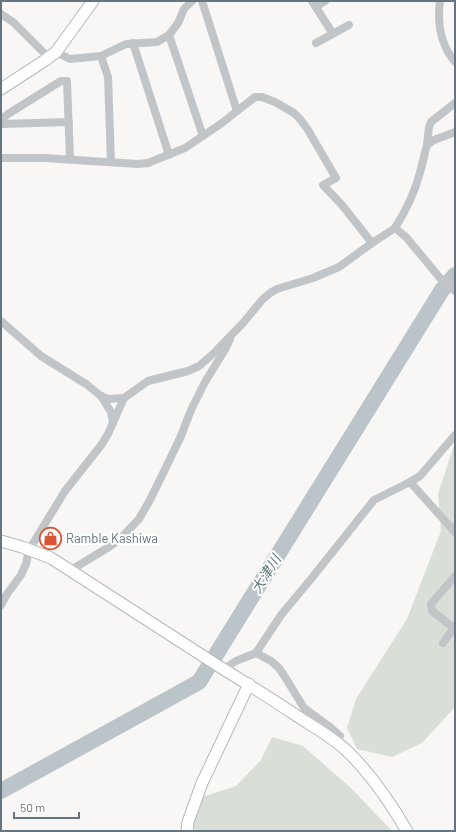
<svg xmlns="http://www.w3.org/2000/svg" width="456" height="832" font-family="Barlow,'Noto Sans JP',sans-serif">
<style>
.green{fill:#d9ded6}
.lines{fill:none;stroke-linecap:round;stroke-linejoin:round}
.river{stroke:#bbc5c9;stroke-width:16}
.secondary-casing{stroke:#b4b9bd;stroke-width:13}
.street{stroke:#c1c5c8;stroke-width:8}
.secondary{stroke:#fff;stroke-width:11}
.labels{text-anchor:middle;stroke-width:4;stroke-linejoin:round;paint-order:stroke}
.poi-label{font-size:13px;fill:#65747e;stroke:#fff;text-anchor:start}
.water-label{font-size:14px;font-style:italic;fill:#64797f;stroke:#fff}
</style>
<rect width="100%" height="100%" fill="#f8f7f5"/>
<g class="green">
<polygon points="455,442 455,707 422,743 392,757 357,749 347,728 356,699 407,619 441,531 438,494"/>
<polygon points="272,737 303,746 350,787 392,831 195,831 193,825 202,797 236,786 261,760"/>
</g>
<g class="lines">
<polyline class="river" points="1,791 199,682 442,290 455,275"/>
<defs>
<g id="secondary">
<polyline points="1,89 44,61 56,52 93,1"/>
<path d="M 1,541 L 22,547 L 51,558 L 220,667 C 246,683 272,699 297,716 C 314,727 332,737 347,751 C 371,774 390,802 407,831"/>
<polyline points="187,831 188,822 202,783 249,684"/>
</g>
</defs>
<use href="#secondary" class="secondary-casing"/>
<g class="street">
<polyline points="202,1 237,111"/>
<polyline points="312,1 333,34"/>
<path d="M 440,1 C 437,23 441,45 455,62"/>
<polyline points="316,7 325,1"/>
<polyline points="1,14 13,22 49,58"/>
<polyline points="169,35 203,136"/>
<polyline points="133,43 169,155"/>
<polyline points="316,43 349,25"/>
<polyline points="56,52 70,59 101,56 126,44 157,42 169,35 178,23 184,9 192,1"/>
<polyline points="101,56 108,77 111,162"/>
<polyline points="1,120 8,114 61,81 67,81 70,159"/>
<polyline points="1,124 69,122"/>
<polyline points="427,145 429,127 431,122 455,103"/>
<polyline points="1,158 44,158 138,164 148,163 185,148 222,123 237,111 255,97 262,97 275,102 294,113 300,119 308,130 336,178 323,185 342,205 372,243"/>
<path d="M 395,228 C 405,212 414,194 419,176 C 422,166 424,155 427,145 L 434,140 L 455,132"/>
<polyline points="1,321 41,356 86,384 101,396 108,399 124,398"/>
<polyline points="101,396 111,412 113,423"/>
<polyline points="410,482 455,532"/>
<polyline points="71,570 109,547 121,538 139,519 150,500 170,459 181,436 191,410 205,382 226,348 230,339"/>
<polyline points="1,605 7,594 21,575 26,564 29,550 65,491 102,444 108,434 124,398 148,381 188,371 199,366 213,354 243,323 262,300 270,293 277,289 313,278 339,267 372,243 395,228 406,237 440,278 455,291"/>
<polyline points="454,628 432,611 431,604 455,576"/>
<polyline points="443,643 455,626"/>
<polyline points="256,653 271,661 279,668 285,677 304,708 330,727 340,736 336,742"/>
<polyline points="224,669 236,661 256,653 281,615 311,579 374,500 410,482 420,476 455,435"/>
</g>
<use href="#secondary" class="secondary"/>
</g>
<defs>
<symbol id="shop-ring" viewBox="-11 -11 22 22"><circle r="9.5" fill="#fff" stroke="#d85434" stroke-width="1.5"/><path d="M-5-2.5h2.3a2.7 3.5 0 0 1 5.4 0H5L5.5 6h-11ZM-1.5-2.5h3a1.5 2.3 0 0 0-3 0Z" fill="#d85434"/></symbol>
</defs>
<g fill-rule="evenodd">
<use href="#shop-ring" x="38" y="526" width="25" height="25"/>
</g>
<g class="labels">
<g class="poi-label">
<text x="66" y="543">Ramble Kashiwa</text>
</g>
<g class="water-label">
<text transform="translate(266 574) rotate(-58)" y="5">大津川</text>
</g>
</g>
<rect width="456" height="832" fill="none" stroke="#65747e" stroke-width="4"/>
<path d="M14 812v6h65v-6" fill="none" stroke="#65747e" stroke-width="2"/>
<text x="20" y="812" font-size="12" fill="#65747e" stroke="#ffffff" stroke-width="3" paint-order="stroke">50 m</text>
</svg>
